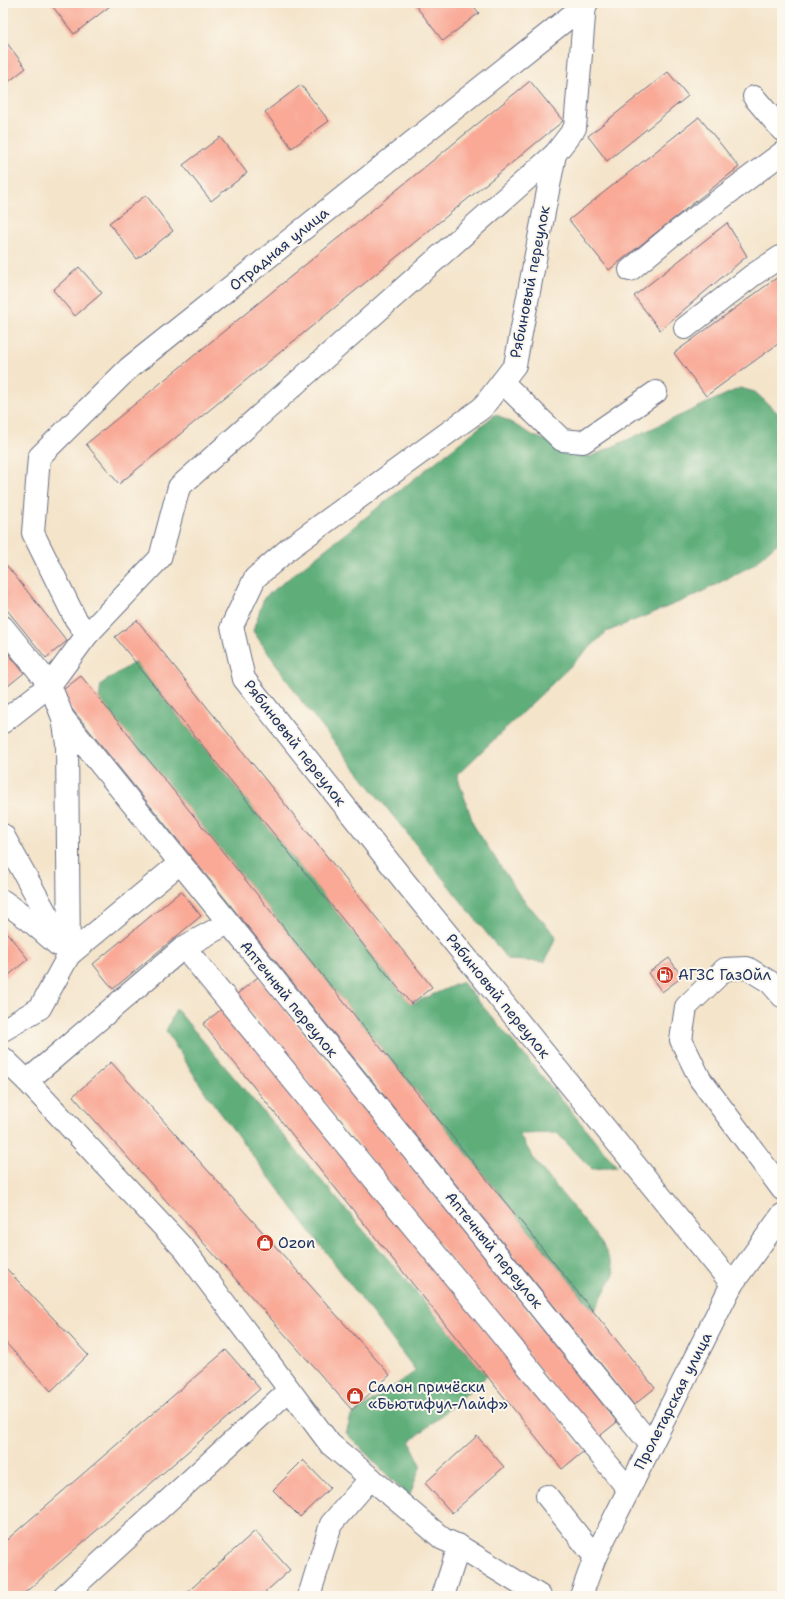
<svg xmlns="http://www.w3.org/2000/svg" width="785" height="1599" font-family="'Shantell Sans',sans-serif">
<style>
.forest{fill:#5fae7a;stroke:#3d6e6c}
.building{fill:#f9a996}
.lines{fill:none;stroke-linecap:round;stroke-linejoin:round}
.minor-casing{stroke:#676e84;stroke-width:24}
.minor{stroke:#fff;stroke-width:22}
.labels{text-anchor:middle;stroke-width:4;stroke-linejoin:round;paint-order:stroke}
.street-label{font-size:15px;fill:#1b2f5e;stroke:#fbf7ec}
.poi-label{font-size:15px;fill:#1b2f5e;stroke:#fbf7ec;text-anchor:start}
</style>
<rect width="100%" height="100%" fill="#fbf7ec"/>
<filter id="ink" filterUnits="userSpaceOnUse"><feTurbulence type="fractalNoise" baseFrequency=".025" numOctaves="2"/><feDisplacementMap in="SourceGraphic" scale="8" xChannelSelector="R" yChannelSelector="G"/><feConvolveMatrix kernelMatrix="1 2 1 2 8 2 1 2 1" color-interpolation-filters="sRGB"/></filter>
<filter id="wash" filterUnits="userSpaceOnUse"><feTurbulence type="fractalNoise" baseFrequency=".012" numOctaves="4" result="noise"/><feDisplacementMap in="SourceGraphic" scale="16" xChannelSelector="R" yChannelSelector="G"/><feGaussianBlur stdDeviation="0.9" result="paint"/><feColorMatrix in="noise" values="0 0 0 0 0 0 0 0 0 0 0 0 0 0 0 0 0 1.4 0 .05"/><feComposite in="paint" operator="in"/></filter>
<g filter="url(#wash)">
<rect width="100%" height="100%" fill="#f4e4ca"/>
<g class="forest">
<polygon points="740,388 755,392 782,417 782,539 753,565 694,596 606,632 457,775 474,826 520,896 556,936 545,962 508,960 303,703 253,631 264,598 496,414 534,436 590,457"/>
<polygon points="135,662 411,1004 462,982 542,1076 617,1167 592,1169 557,1133 519,1134 535,1161 602,1243 615,1272 594,1311 99,699 101,684"/>
<polygon points="176,1009 487,1376 410,1442 421,1465 409,1497 346,1433 351,1416 416,1371 207,1095 166,1031"/>
</g>
<g id="blocks">
<g class="building">
<polygon points="50,3 108,3 110,6 74,34"/>
<polygon points="418,3 471,3 479,13 443,41 415,5"/>
<polygon points="3,38 26,68 3,86"/>
<polygon points="668,72 688,96 607,161 588,136"/>
<polygon points="530,81 563,121 119,484 86,444"/>
<polygon points="301,85 329,121 292,148 265,112"/>
<polygon points="699,117 739,167 609,270 569,220"/>
<polygon points="220,137 247,173 211,201 183,165"/>
<polygon points="146,195 173,231 137,259 109,223"/>
<polygon points="727,223 747,256 660,330 634,296"/>
<polygon points="79,267 102,293 75,316 53,290"/>
<polygon points="782,274 782,341 706,396 674,353"/>
<polygon points="3,561 67,641 46,658 3,605"/>
<polygon points="137,620 432,987 411,1004 115,637"/>
<polygon points="3,647 24,673 3,690"/>
<polygon points="81,676 655,1388 634,1405 59,693"/>
<polygon points="181,891 201,916 113,989 93,964"/>
<polygon points="3,928 28,959 3,980"/>
<polygon points="669,958 682,977 662,992 648,973"/>
<polygon points="258,977 617,1422 596,1439 237,994"/>
<polygon points="224,1007 584,1451 562,1469 203,1024"/>
<polygon points="111,1062 390,1375 352,1410 73,1096"/>
<polygon points="3,1265 88,1355 51,1391 3,1340"/>
<polygon points="226,1350 260,1389 21,1596 3,1596 3,1543"/>
<polygon points="477,1436 504,1467 452,1513 425,1483"/>
<polygon points="303,1460 330,1488 300,1517 273,1490"/>
<polygon points="255,1531 290,1570 261,1596 183,1596"/>
</g>
</g>
</g>
<g filter="url(#ink)">
<use href="#blocks" fill-opacity="0" stroke="#676e84" stroke-width="1"/>
<g class="lines">
<defs>
<g id="minor">
<polyline points="585,4 575,128 555,154 179,487 160,558 87,635 50,685 63,718 651,1445"/>
<polyline points="754,97 782,130"/>
<polyline points="555,154 515,365 482,408 291,547 255,578 232,626 244,679 405,882 732,1284"/>
<polyline points="630,270 671,236 782,153"/>
<polyline points="685,328 753,275 782,256"/>
<polyline points="502,382 562,440 583,442 656,392"/>
<polyline points="3,627 50,685 3,722"/>
<polyline points="87,635 75,618 33,533 39,457 129,368 587,3"/>
<polyline points="3,835 68,953"/>
<polyline points="3,901 28,919 58,945"/>
<polyline points="184,947 629,1490"/>
<polyline points="69,955 180,863"/>
<polyline points="782,996 770,982 747,968 725,969 686,1007 681,1040 700,1079 782,1189"/>
<polyline points="3,1030 40,1008 69,955 67,743 63,718"/>
<polyline points="3,1058 27,1081 185,1250 330,1444 443,1539 459,1546 540,1596"/>
<polyline points="27,1081 184,947 228,923"/>
<polyline points="547,1496 595,1557"/>
<polyline points="64,1596 289,1390"/>
<polyline points="309,1596 331,1524 371,1478"/>
<polyline points="443,1596 459,1546"/>
<polyline points="581,1596 595,1557 732,1284 782,1215"/>
</g>
</defs>
<use href="#minor" class="minor-casing"/>
<use href="#minor" class="minor"/>
</g>
</g>
<defs>
<symbol id="fuel-disc" viewBox="-11 -11 22 22"><circle r="9.5" fill="#c8321e" stroke="#fbf7ec"/><path d="M-5.5-6h7V0h2V4h1.3V-2.5L3-4.5l.8-.8L6-3V5H2.5V1h-1V6h-7ZM-4.2-4.7v3.2H.2V-4.7Z" fill="#fff"/></symbol>
<symbol id="shop-disc" viewBox="-11 -11 22 22"><circle r="9.5" fill="#c8321e" stroke="#fbf7ec"/><path d="M-5-2.5h2.3a2.7 3.5 0 0 1 5.4 0H5L5.5 6h-11ZM-1.5-2.5h3a1.5 2.3 0 0 0-3 0Z" fill="#fff"/></symbol>
</defs>
<g fill-rule="evenodd">
<use href="#fuel-disc" x="655" y="965" width="20" height="20"/>
<use href="#shop-disc" x="255" y="1233" width="20" height="20"/>
<use href="#shop-disc" x="345" y="1386" width="20" height="20"/>
</g>
<g class="labels">
<g class="street-label">
<text transform="translate(279 249) rotate(-39)" y="5">Отрадная улица</text>
<text transform="translate(530 282) rotate(-79)" y="5">Рябиновый переулок</text>
<text transform="translate(295 743) rotate(52)" y="5">Рябиновый переулок</text>
<text transform="translate(498 996) rotate(51)" y="5">Рябиновый переулок</text>
<text transform="translate(289 999) rotate(51)" y="5">Аптечный переулок</text>
<text transform="translate(494 1250) rotate(51)" y="5">Аптечный переулок</text>
<text transform="translate(673 1401) rotate(-63)" y="5">Пролетарская улица</text>
</g>
<g class="poi-label">
<text x="678" y="980">АГЗС ГазОйл</text>
<text x="278" y="1248">Ozon</text>
<text x="368" y="1392">Салон причёски<tspan x="368" dy="17">«Бьютифул-Лайф»</tspan></text>
</g>
</g>
<rect width="785" height="1599" fill="none" stroke="#fbf7ec" stroke-width="16"/>
</svg>
